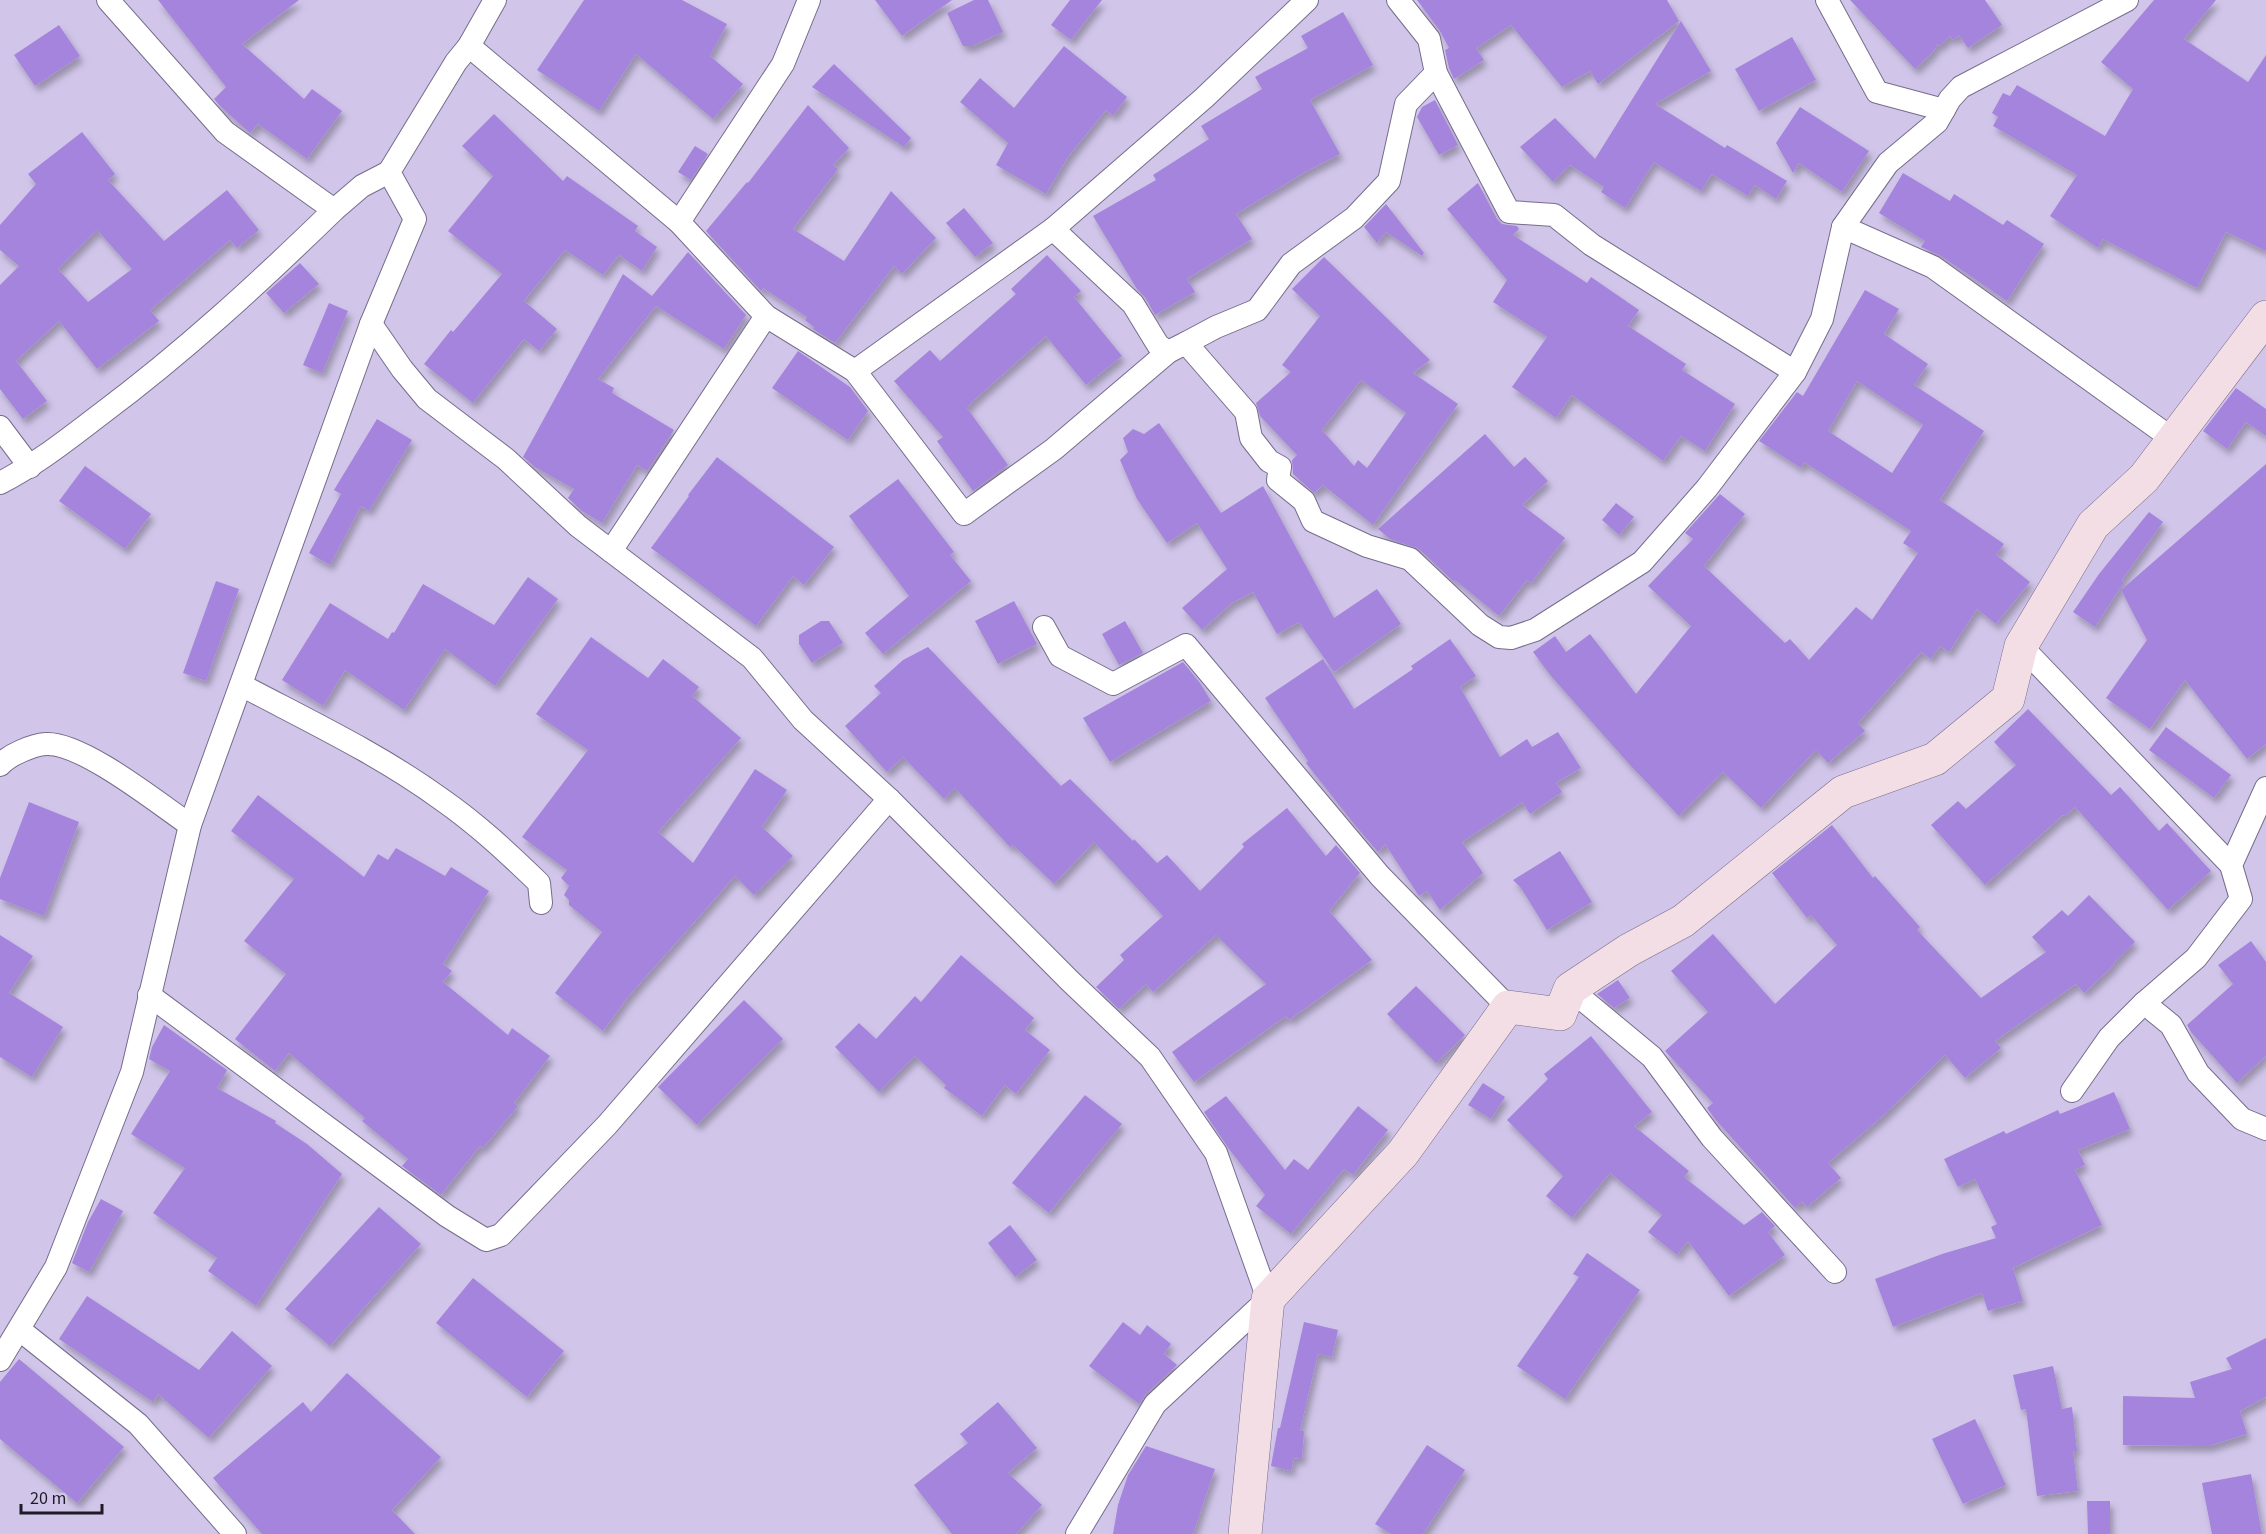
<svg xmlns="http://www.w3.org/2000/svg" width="2266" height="1534" font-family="'Source Sans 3',sans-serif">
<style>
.building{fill:#a584dd;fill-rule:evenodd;filter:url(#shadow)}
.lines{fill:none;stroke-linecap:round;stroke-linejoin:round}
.street-casing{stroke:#766c8c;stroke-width:24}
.secondary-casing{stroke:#766c8c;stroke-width:34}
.street{stroke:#fff;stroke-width:22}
.secondary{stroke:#f4dee5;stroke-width:33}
</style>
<defs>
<filter id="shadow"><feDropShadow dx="3.5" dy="6" stdDeviation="3" flood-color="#0004"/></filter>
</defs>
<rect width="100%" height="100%" fill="#d1c6ea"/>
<g class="building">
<polygon points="158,0 299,0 242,44 304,99 312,89 342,111 307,159 258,124 250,133 220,106 214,99 226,87"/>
<polygon points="584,0 682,0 727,24 710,56 743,84 713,119 636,54 599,111 537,70"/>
<polygon points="875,0 952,0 902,36"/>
<polygon points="974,0 988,0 1003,32 972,46 963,46 947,13"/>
<polygon points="1070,0 1102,0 1071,40 1051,25"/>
<polygon points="1417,0 1667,0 1679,21 1598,84 1590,71 1562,87 1511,25 1476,48 1484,60 1454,79 1449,68 1445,50 1449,48 1440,31"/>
<polygon points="1850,0 1985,0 2002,25 1968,48 1959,35 1953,40 1950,36 1940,46 1938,44 1933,52 1915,69"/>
<polygon points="2154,0 2216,0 2184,39 2248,82 2266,55 2266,251 2226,232 2197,288 2103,239 2098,248 2050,216 2077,175 1993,126 1998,117 1992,113 2003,93 2010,96 2017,85 2105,136 2133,89 2101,62"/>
<polygon points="1343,12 1373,65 1310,100 1340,154 1307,171 1236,214 1252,239 1187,279 1195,292 1155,315 1145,297 1137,289 1093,216 1156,180 1153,175 1209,139 1201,126 1262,89 1255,77 1308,48 1301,36"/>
<polygon points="1681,21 1711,71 1655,104 1725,148 1727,145 1787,181 1776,199 1755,185 1748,196 1712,174 1701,191 1654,162 1625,208 1601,192 1604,187 1570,165 1553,182 1520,147 1555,118 1595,159"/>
<polygon points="59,25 80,56 35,86 14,55"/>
<polygon points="1792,37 1816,80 1759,111 1735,69"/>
<polygon points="1064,46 1127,97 1113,116 1106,110 1068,157 1046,194 996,165 1008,143 960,102 980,78 1014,108"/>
<polygon points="834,64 911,138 904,147 812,87"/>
<polygon points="1435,100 1458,145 1439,155 1417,117 1422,107"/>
<polygon points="808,105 849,148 833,165 838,169 793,229 844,261 891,191 936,238 902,274 894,266 835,343 813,329 814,327 805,320 807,317 763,288 761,291 706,231 747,182 748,183"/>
<polygon points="1800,107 1869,151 1842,192 1799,163 1793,173 1776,143"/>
<polygon points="494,114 563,181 567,176 638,226 635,231 657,247 642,271 619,255 603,275 565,250 524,301 557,329 539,351 524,339 473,403 424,364 451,330 453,332 502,274 448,231 493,176 462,146"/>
<path d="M 82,132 L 115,174 L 108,180 L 164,241 L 227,190 L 259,230 L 237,248 L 230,240 L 150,310 L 159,321 L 97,369 L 59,321 L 16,361 L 47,401 L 23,419 L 0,389 L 0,285 L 19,266 L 0,250 L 0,225 L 36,184 L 28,174 ZM 97,230 L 132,269 L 88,302 L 58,269 Z"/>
<polygon points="695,146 708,154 691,180 678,172"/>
<polygon points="1903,173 1950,201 1954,194 2003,225 2007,220 2044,244 2007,301 1941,256 1921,247 1925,241 1879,213"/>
<polygon points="1478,183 1497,219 1502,224 1517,226 1519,229 1513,235 1587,283 1591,277 1639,310 1628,326 1686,364 1682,370 1735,404 1705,451 1681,436 1663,461 1572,395 1556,418 1512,387 1547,337 1493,302 1507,280 1447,209"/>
<polygon points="1386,204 1424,253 1422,256 1386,232 1377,243 1364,227"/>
<polygon points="964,208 993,243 975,257 946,223"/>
<polygon points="688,252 746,315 724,349 656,306 598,379 614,388 612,393 674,430 647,471 637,465 602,523 582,511 568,498 574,489 535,467 523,457 623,274 652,296"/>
<polygon points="1047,255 1081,291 1074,297 1122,356 1086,385 1046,336 973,401 967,408 1008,465 973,491 937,441 943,437 894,381 930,350 940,361 1016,294 1011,289"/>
<path d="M 1324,257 L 1430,360 L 1413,373 L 1458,404 L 1373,525 L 1323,485 L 1314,493 L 1293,474 L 1292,460 L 1297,455 L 1260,416 L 1256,403 L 1291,372 L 1282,365 L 1320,316 L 1292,289 ZM 1361,380 L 1406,413 L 1367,468 L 1358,460 L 1354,466 L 1322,430 Z"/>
<polygon points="300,263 319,284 284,313 266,293"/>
<path d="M 1865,290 L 1899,309 L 1884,334 L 1928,364 L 1914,385 L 1984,431 L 1940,500 L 2004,544 L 1996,555 L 2030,582 L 1996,624 L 1977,609 L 1949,652 L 1940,646 L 1931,659 L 1921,652 L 1858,723 L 1865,731 L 1828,763 L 1816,750 L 1761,808 L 1723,772 L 1679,816 L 1630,765 L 1551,676 L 1533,652 L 1555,636 L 1566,652 L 1590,634 L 1636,694 L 1691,626 L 1648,586 L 1693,539 L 1685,533 L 1720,494 L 1745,514 L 1704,566 L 1785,643 L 1790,639 L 1809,660 L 1856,607 L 1872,620 L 1918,553 L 1903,543 L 1911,531 L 1804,462 L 1801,468 L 1759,441 L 1797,392 L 1803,396 ZM 1857,381 L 1923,425 L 1892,473 L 1828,431 Z"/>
<polygon points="329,303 348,311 322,373 303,365"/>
<polygon points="798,351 850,387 868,411 848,440 772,388"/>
<polygon points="2236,388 2266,409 2266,436 2246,422 2227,449 2203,431"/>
<polygon points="377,419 412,440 369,511 361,506 330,565 309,553 341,494 334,490"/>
<polygon points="1159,423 1221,513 1263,486 1334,618 1377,589 1401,624 1334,672 1299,622 1277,634 1253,592 1232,603 1202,630 1182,608 1227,569 1197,523 1167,543 1137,499 1120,460 1128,452 1123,438 1133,429 1144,434"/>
<polygon points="1485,434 1514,467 1525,457 1548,481 1522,505 1565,538 1531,583 1527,580 1499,616 1455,580 1454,582 1419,549 1390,539 1378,529"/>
<polygon points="717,457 834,547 804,585 793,576 756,626 651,548 689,496 688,495"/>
<polygon points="2266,464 2266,744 2247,759 2185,680 2150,729 2106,698 2147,640 2121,590"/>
<polygon points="85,466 151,514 125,549 59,501"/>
<polygon points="898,479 954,552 950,555 971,581 883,654 865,633 909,596 849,516"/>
<polygon points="1616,503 1634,517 1619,535 1602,520"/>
<polygon points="2149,512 2163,522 2122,580 2124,582 2095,627 2073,612 2099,574"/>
<polygon points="528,577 558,599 495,686 445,649 404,710 345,670 323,706 282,680 330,603 388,639 392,632 394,633 423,584 494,625"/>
<polygon points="216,581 239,589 206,681 183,673"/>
<polygon points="1014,601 1037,644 998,664 975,621"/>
<polygon points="821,621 829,621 843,643 812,663 799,644 799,635"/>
<polygon points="1125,621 1143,653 1119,665 1102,634"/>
<polygon points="591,637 648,678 663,659 699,687 692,696 741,738 658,832 693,863 755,769 787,790 762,827 793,856 754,895 735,876 628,997 603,1031 555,993 602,932 569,905 569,900 564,895 569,886 561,878 567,870 522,837 588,750 536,714"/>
<polygon points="1450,639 1476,676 1460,687 1500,757 1527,739 1532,747 1558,732 1581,768 1556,783 1562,792 1530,814 1522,802 1462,842 1483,873 1440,910 1427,891 1419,896 1385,844 1378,852 1354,824 1306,763 1308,761 1265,698 1323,659 1354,709 1413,669 1411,666"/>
<polygon points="928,647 1061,786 1070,779 1133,841 1134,839 1157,863 1167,855 1200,891 1244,847 1242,844 1287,808 1326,856 1336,845 1360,873 1329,911 1372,960 1289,1020 1286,1016 1194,1082 1172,1052 1266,984 1216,935 1153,992 1146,984 1119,1009 1096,987 1124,960 1120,955 1163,916 1094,842 1054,884 1013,845 1010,847 955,788 944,799 903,757 887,772 845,726 881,693 874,686 903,660"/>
<polygon points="1183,662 1200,683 1211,701 1110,762 1083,718"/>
<polygon points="2028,709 2111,795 2120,787 2159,831 2167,823 2211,871 2168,910 2075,807 2065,816 2063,815 1985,885 1931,825 1958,801 1966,809 2016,765 1994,742"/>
<polygon points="2166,727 2231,775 2214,798 2149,750"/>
<polygon points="258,795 364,877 378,854 388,860 396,848 445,876 451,867 489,891 443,964 452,971 443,982 508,1035 512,1028 550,1056 514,1103 518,1106 483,1148 480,1146 441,1195 402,1166 408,1159 362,1121 365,1118 289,1053 275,1071 235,1039 286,974 244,941 294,879 231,831"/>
<polygon points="29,802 79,822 44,916 0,899 0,878"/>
<polygon points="1832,825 1873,878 1875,876 1920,927 1917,930 1981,998 2046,952 2032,937 2062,910 2068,916 2089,895 2135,942 2113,964 2114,965 2084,993 2076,984 1995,1041 2001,1048 1965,1078 1945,1055 1885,1114 1828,1163 1841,1178 1807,1207 1802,1201 1795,1208 1715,1119 1707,1108 1713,1103 1665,1051 1708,1012 1671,971 1713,934 1775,1004 1837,945 1811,915 1807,918 1772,873"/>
<polygon points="1560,851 1592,902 1547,930 1521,888 1513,880"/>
<polygon points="0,935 33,956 9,993 63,1027 32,1077 0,1057"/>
<polygon points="2251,941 2266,962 2266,1056 2237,1083 2191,1032 2187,1025 2233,984 2218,965"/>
<polygon points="961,955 1034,1018 1025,1030 1050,1050 1016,1094 1005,1085 982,1116 944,1088 946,1085 915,1056 879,1092 835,1047 859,1023 876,1039 915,996 921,1002"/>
<polygon points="1618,980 1630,998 1614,1008 1597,994"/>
<polygon points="1416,986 1465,1035 1436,1063 1387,1014"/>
<polygon points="744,1000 783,1039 697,1125 658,1087"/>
<polygon points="164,1025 227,1070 217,1088 276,1121 275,1123 307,1144 342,1174 256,1306 208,1271 217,1258 153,1213 185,1168 131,1134 170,1071 149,1059 152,1047"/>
<polygon points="1591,1036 1652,1112 1634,1126 1689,1171 1684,1177 1744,1225 1762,1212 1775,1226 1768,1232 1785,1255 1729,1296 1688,1241 1677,1255 1648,1232 1662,1215 1610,1173 1572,1218 1546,1196 1563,1176 1507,1120 1548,1079 1544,1074"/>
<polygon points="1483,1083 1505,1097 1491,1119 1468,1105"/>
<polygon points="2114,1092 2130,1129 2078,1150 2085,1165 2075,1170 2102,1225 2013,1268 2023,1301 1988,1311 1982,1293 1893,1327 1875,1279 1942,1254 1996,1238 1991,1227 1997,1224 1975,1179 1958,1187 1944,1159 2004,1131 2006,1134 2058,1110 2060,1114"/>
<polygon points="1085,1095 1122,1124 1049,1213 1012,1183"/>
<polygon points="1226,1096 1285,1170 1294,1159 1308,1170 1358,1106 1388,1130 1353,1175 1344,1169 1291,1234 1256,1206 1265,1195 1229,1149 1204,1112"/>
<polygon points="101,1199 123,1211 89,1272 72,1263 88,1222"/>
<polygon points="379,1207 421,1244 330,1346 285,1309"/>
<polygon points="1010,1225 1037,1260 1015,1277 988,1243"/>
<polygon points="1587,1253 1640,1290 1565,1399 1517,1366 1579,1277 1573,1274"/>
<polygon points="473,1278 564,1351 527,1397 436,1323"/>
<polygon points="87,1296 199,1370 232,1331 272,1366 209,1438 158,1394 153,1402 59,1339"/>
<polygon points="1123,1322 1140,1335 1147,1325 1171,1344 1164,1354 1177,1365 1146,1394 1139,1404 1089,1366"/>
<polygon points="1304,1322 1338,1330 1332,1357 1318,1354 1300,1430 1304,1431 1302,1459 1294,1458 1291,1471 1271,1466 1278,1428 1280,1428"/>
<polygon points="2266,1338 2266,1397 2240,1411 2247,1434 2209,1446 2123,1445 2123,1396 2195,1398 2190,1382 2232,1369 2226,1358"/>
<polygon points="19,1359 124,1447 77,1503 0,1439 0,1382"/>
<polygon points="2053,1366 2062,1409 2072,1407 2077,1451 2073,1451 2078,1491 2037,1496 2026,1409 2021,1410 2013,1375"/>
<polygon points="347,1373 441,1457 392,1510 415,1534 262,1534 213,1478 303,1402 311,1412"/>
<polygon points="998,1402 1037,1448 1008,1473 1042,1505 1016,1534 952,1534 914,1485 968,1443 960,1434"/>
<polygon points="1975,1419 2006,1485 1963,1504 1932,1439"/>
<polygon points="1427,1445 1465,1470 1423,1534 1391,1534 1375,1524"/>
<polygon points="1146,1446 1215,1469 1193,1534 1113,1534 1118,1505 1128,1475"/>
<polygon points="2251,1474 2262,1534 2212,1534 2202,1483"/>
<polygon points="2087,1501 2110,1501 2110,1534 2088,1534"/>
</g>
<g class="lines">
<defs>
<g id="street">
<polyline points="108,0 225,132 334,210 362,186 389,172"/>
<polyline points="1827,0 1877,92 1944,110"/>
<polyline points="469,46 679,222 766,316 855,371 1053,229 1204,98 1307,0"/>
<polyline points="1436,73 1509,212 1554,215 1592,245 1795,372"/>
<polyline points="679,222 783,64 809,0"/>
<polyline points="1843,227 1933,267 2174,440"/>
<polyline points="1053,229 1133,304 1158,345 1168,352"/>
<polyline points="371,324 402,369 427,399 506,459 578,526 752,658 803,720 889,799 1070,981 1150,1057 1216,1153 1268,1299 1155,1404 1077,1534"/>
<polyline points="1186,343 1216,327 1257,310 1291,264 1354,218 1389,181 1406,104 1436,73 1429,39 1398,0"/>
<polyline points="855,371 964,514 1054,449 1168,352 1186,343 1246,412 1251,438 1269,461 1280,467 1278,480 1304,501 1313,521 1367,546 1410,559 1480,625 1499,637 1511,638 1535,630 1642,562 1707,488 1795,372 1822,319 1843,227 1888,163 1937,122 1950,99 1961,87 2127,0"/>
<polyline points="0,427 30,467"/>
<path d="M 0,483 C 37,464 68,439 101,414 C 184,352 260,282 334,210"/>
<polyline points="611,551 766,316"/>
<polyline points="1044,627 1060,656 1113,684 1186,645 1380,876 1508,1007"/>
<polyline points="2021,646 2231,865"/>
<path d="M 241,685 C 309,721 379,754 441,799 C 477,824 508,853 539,883 L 541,903"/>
<path d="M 0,765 C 9,755 32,745 46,744 C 82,742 159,804 190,825"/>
<polyline points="1570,989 1652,1057 1712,1138 1835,1272"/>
<polyline points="149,995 447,1216 486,1240 501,1235 607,1125 889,799"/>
<polyline points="2144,1003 2171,1025 2198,1073 2242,1119 2266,1129"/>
<polyline points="2072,1091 2109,1038 2144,1003 2196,958 2241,899 2231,865 2266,788"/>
<polyline points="20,1330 138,1424 235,1534"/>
<polyline points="0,1360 56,1267 132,1072 190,825 371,324 415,219 389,172 456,62 469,46 495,0"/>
</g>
<polyline id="secondary" points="1245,1534 1268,1299 1403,1153 1508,1007 1560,1014 1570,989 1629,950 1683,921 1843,792 1935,759 2008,699 2021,646 2093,525 2144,478 2266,317"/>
</defs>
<use href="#street" class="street-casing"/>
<use href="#secondary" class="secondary-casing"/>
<use href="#street" class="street"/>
<use href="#secondary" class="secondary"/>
</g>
<path d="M21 1504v9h81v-9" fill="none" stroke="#1e1a27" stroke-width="3"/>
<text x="30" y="1504" font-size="18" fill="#1e1a27" stroke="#d1c6ea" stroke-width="4.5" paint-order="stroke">20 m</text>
</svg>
